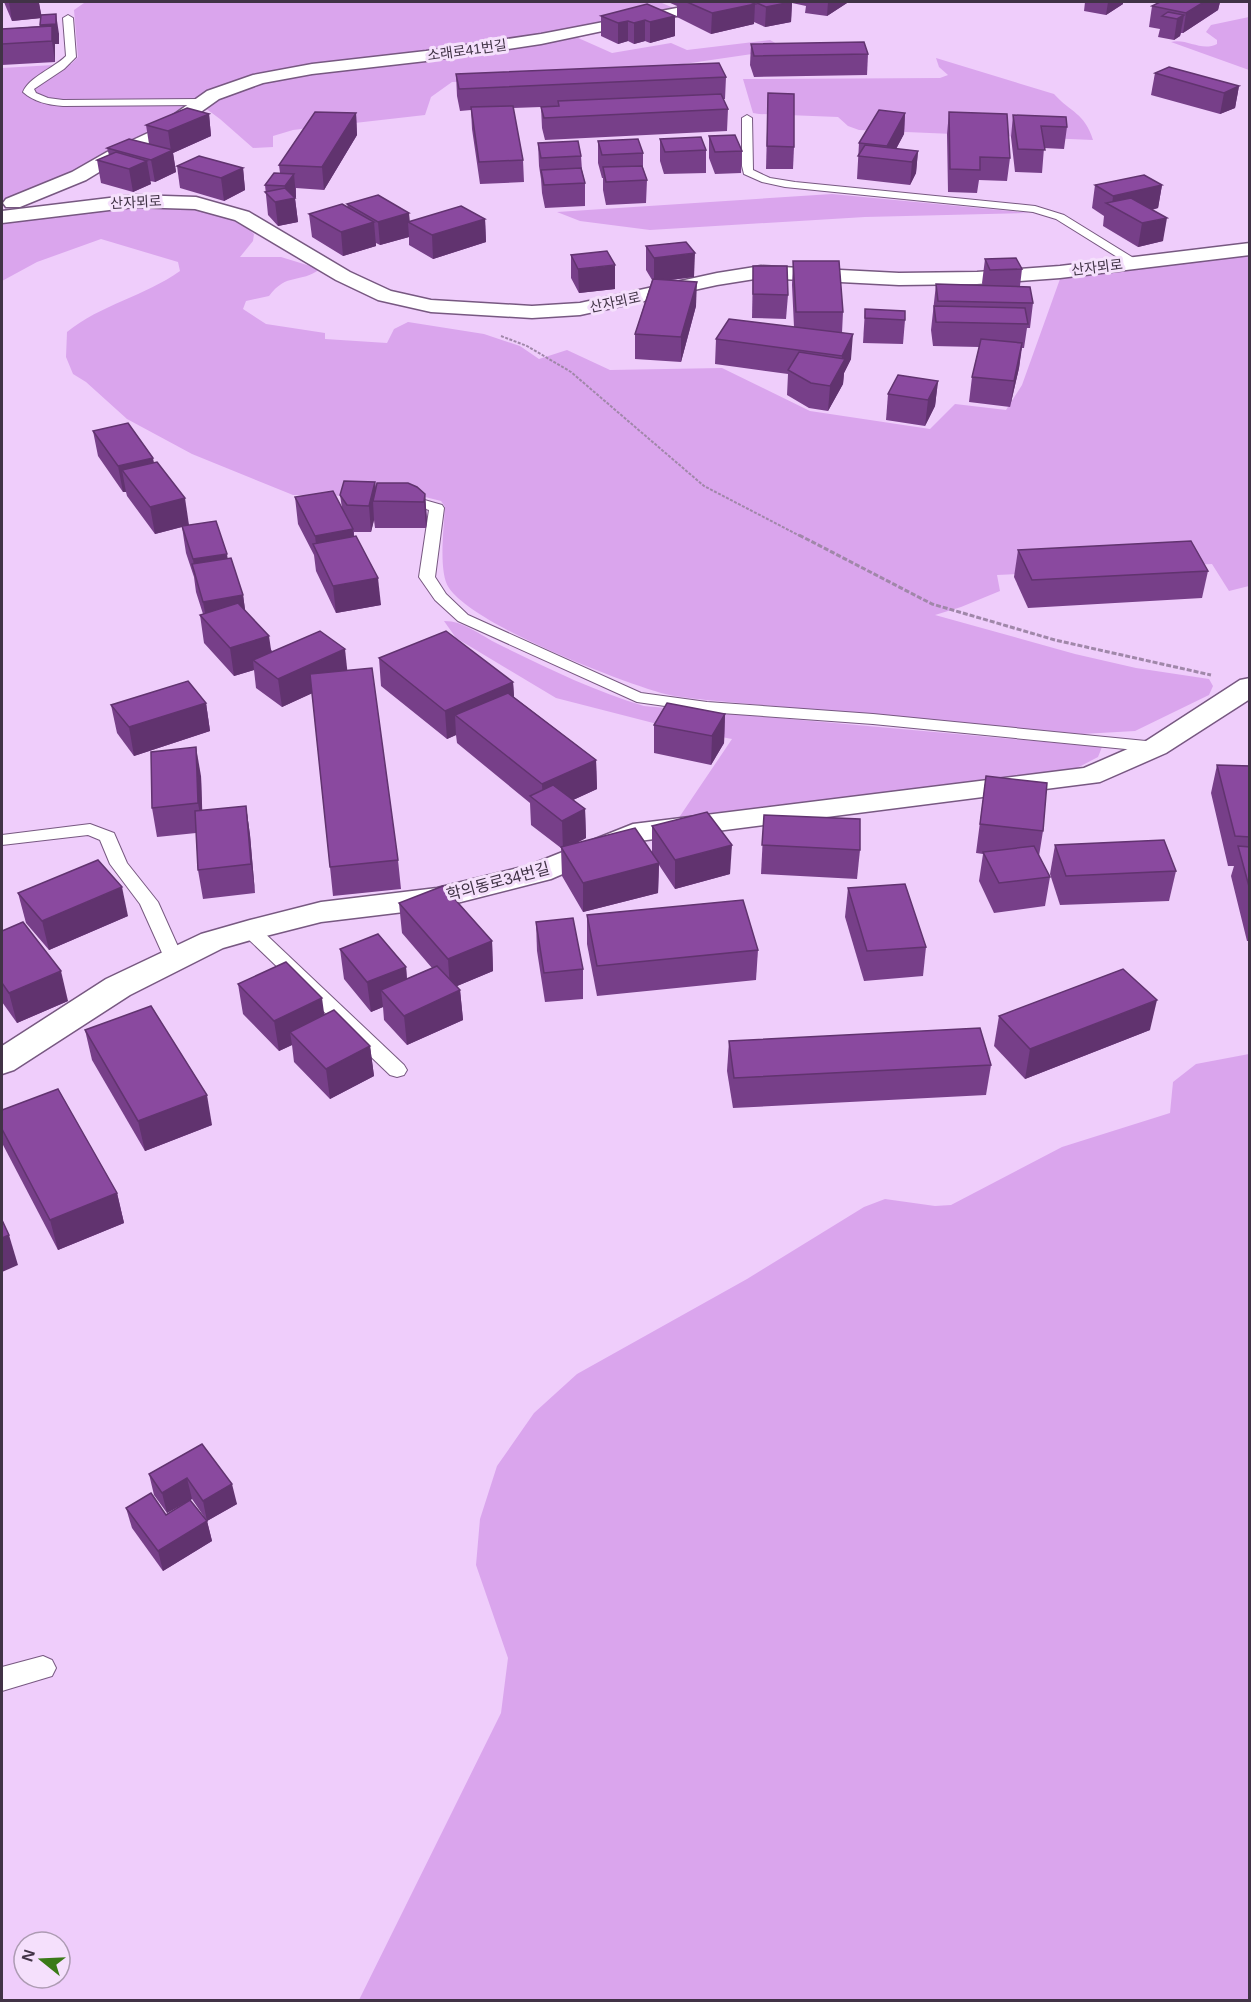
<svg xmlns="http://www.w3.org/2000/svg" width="1251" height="2002" font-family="Helvetica,'Noto Sans KR',sans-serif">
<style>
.green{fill:#daa5ed}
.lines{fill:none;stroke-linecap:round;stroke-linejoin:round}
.lane-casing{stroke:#775881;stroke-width:2}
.street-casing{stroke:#775881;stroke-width:3}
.path-far1{stroke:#a087a9;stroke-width:2;stroke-dasharray:3 1.5;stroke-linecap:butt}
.path{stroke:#a087a9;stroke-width:3;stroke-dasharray:5 2;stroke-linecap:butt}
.lane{fill:#fff;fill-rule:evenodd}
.street{fill:#fff;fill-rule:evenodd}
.wall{fill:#773f89}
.shaded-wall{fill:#61336f}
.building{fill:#8a499f;stroke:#61336f;stroke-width:1.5}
.labels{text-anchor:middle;stroke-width:6;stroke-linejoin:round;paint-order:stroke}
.far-street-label{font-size:14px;fill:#413346;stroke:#f5e0fc}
.street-label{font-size:16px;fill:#413346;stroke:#f5e0fc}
</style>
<rect width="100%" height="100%" fill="#efcdfb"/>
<g class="green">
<polygon points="94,2 666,2 662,3 676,9 567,33 612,53 671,43 687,50 770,40 786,49 595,77 452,82 431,97 425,115 293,130 273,136 273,147 253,148 220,119 193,99 150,133 45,185 2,203 2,68 71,64 78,57 74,10 84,3"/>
<path d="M 1249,17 L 1249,70 L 1171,42 C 1187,38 1201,52 1217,44 L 1217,40 L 1206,32 L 1211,25 Z"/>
<path d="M 936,58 L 1054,94 C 1071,113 1084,112 1093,140 L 859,130 L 848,126 L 838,117 L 759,114 L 753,113 L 743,79 L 940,78 L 948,75 L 939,67 Z"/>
<polygon points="832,194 1030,213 865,217 650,230 580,221 557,212"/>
<path d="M 160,203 C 195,209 228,208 254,234 L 253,241 L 240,257 L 281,257 L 320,269 C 300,284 287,272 269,296 L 246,301 L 243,309 L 266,324 L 325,333 L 325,339 L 387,343 L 394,329 L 408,322 L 484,334 L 520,346 L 539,359 L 567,350 L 610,370 L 722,368 L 810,411 L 930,429 L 955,404 L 1006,410 L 1022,385 L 1060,279 L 1055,276 L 1249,253 L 1249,586 L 1229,591 L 1212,564 L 997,575 L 1000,591 L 961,607 L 935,615 L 1075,654 L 1136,668 L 1209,679 L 1213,686 L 1209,695 L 1135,731 L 1082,734 L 706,700 C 691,698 675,697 661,693 C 616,680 474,625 449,588 C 438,572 444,527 445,507 L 441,501 L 425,497 L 293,495 L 192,454 L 127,419 L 86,382 L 73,374 L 66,357 L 67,332 C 100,305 145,296 180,271 L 178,262 L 101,239 L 37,262 L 2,281 L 2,220 L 96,206 Z"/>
<path d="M 444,621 C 464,621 480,635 498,644 C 545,667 594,691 644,706 L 1102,747 L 1098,757 L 1077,768 L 986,784 L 676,822 L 732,739 L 669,727 L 556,698 L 456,638 Z"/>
<polygon points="1249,1054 1249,2000 359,2000 501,1713 508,1658 476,1565 480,1519 497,1466 534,1413 577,1374 747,1279 864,1207 885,1199 935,1206 951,1205 1062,1147 1170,1113 1173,1082 1196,1064"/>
</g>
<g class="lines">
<defs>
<g id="lane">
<path d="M 68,15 L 73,18 L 76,57 L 64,69 L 34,89 L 36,93 L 48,98 L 63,100 L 200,99 L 205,102 L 200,105 L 63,106 C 49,105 34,102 23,92 C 29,77 54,68 66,56 L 63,18 Z"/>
<polygon points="747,115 752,118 753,170 770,178 795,182 1035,206 1064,215 1140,262 1138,265 1130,265 1056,219 1033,212 785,187 762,182 744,174 742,166 742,118"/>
<polygon points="414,497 442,505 444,508 435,577 446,594 468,615 641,693 707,702 873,714 1156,742 1164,747 1156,752 873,724 707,712 637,702 458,621 435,600 419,577 429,510 413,505 397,504 395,501 402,497"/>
<polygon points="90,824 114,833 127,863 158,902 184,960 181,964 174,966 167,964 140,904 110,864 100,840 88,835 2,845 2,835"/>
<polygon points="250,924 257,926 404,1065 407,1070 404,1075 397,1077 390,1075 243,934 241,930 243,926"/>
<polygon points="43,1656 52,1660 56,1668 52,1676 2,1691 2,1667"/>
</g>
<g id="street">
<polygon points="708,2 743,2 735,7 664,18 541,44 426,61 312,74 263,83 219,99 160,141 119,160 86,180 20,207 6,207 3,203 6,199 72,172 107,152 148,133 207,91 253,75 312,64 426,51 541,34"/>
<polygon points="134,195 196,197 249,212 350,272 391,291 431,300 532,306 580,303 717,273 761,266 899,273 977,272 1060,266 1250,243 1250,255 1060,278 977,284 899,285 761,278 717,285 580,315 532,318 431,312 378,300 336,280 235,220 195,209 134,207 2,223 2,211"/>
<polygon points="1250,678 1250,699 1166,753 1100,782 639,841 551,879 437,908 321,922 258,938 223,948 130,995 14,1070 2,1074 2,1046 106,979 201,934 250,920 321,902 437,888 530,865 633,824 1084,768 1146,741 1240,680"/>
</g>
</defs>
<use href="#lane" class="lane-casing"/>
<use href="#street" class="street-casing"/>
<polyline class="path-far1" points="501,336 527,346 571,372 704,486 802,537"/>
<polyline class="path" points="799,535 932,604 1055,640 1211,675"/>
<use href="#lane" class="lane"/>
<use href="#street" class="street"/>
</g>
<g class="wall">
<polygon points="4,2 55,2 39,3 41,15 59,34 59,44 55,44 55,62 2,65 2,29 40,26 40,18 12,21 6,7"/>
<polygon points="668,2 792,2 791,22 765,27 754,22 754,24 711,34 677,17 677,6"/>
<polygon points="792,2 847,2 847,3 827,16 805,13 806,6 792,3"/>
<polygon points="1085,2 1128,2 1125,3 1123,3 1123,4 1106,15 1084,11"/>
<polygon points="1160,2 1220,2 1218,10 1183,33 1181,33 1180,36 1174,40 1158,37 1160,29 1149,27 1152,6"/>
<polygon points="601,16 675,16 675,36 650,43 645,41 634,44 628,41 618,44 601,36"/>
<polygon points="751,44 868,54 867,75 754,77 750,65"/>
<polygon points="1155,73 1239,86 1235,108 1220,114 1151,95"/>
<polygon points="456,74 726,77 725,99 723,99 728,109 727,131 545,140 542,128 541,107 513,108 523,160 524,182 480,184 472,129 471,110 460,111 457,96"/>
<polygon points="768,93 794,147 793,169 766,169"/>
<polygon points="949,112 1010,158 1007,181 979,180 977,193 948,192 947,134"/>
<polygon points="356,113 357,135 324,190 296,188 296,197 295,198 298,222 278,226 268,215 265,185 280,173 279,165"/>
<polygon points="905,113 904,134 896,149 918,151 916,173 910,185 857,179 859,143"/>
<polygon points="209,114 211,136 173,153 176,172 155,182 150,181 151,184 133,192 101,183 97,160 109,155 107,148 149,144 146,125"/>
<polygon points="1013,115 1067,127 1064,149 1044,148 1042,173 1015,172 1011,137"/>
<polygon points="709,136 742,151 741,173 715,174 709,158"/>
<polygon points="660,139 706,150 706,173 664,174 660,161"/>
<polygon points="598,141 643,153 643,168 647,180 646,203 606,205 603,190 603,178 602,178 598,163"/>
<polygon points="538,143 581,156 582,170 585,183 585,206 545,208 542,193 541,179 539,166"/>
<polygon points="177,166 243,168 245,190 224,201 180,188"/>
<polygon points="1095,185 1162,185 1158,208 1152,210 1163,241 1138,247 1103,226 1104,216 1092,208"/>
<polygon points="347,204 409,213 409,221 485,219 486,242 433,259 409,245 409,237 380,245 376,243 376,246 343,256 312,237 309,214 348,208"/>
<polygon points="646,246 694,277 670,280 696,306 681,362 635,359 635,334 652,280 646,270"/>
<polygon points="571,255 615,289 579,293 571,278"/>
<polygon points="985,259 1022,269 1020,286 1033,303 1030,328 1027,328 1024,348 1022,348 1019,368 1010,407 969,402 972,377 979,347 933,346 931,330 936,284 983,286 982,283"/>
<polygon points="793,261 843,312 842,333 851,359 844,373 843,384 828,411 809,408 787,395 788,374 715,364 716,339 794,327 792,285"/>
<polygon points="753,266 788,295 786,319 752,318"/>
<polygon points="865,309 905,320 903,344 863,343"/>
<polygon points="938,381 935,406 925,426 886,420 888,394"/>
<polygon points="93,431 154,462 189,525 185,526 228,559 243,595 245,610 272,651 347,671 398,860 401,889 333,896 312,693 282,707 256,688 254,670 234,676 204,643 200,615 203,614 196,592 194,577 186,553 182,527 155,534 127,496 126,492 123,492 98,456"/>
<polygon points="375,482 376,489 425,494 427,521 426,528 375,528 374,520 371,532 354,532 354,536 381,605 336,613 316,571 314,555 298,524 295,497 342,508 340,495"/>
<polygon points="1018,550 1208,571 1202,598 1028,608 1014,577"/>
<polygon points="379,658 513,682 514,697 596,760 597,789 573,800 585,809 586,838 576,843 652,853 652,826 730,874 675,889 659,865 658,893 583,912 562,876 561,848 531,825 530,803 457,743 456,735 447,739 381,686"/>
<polygon points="206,703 210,731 134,756 117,733 111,705"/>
<polygon points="725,714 724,743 711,765 654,753 654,725"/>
<polygon points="1217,765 1250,766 1250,941 1247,941 1231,876 1234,866 1228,866 1211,793"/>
<polygon points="201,776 202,811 246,806 250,835 255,893 203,899 198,870 196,833 157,837 152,808"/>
<polygon points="986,776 1043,831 1039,856 1050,877 1045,906 994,913 979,881 983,854 976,853"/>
<polygon points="764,815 860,850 857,879 761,874"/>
<polygon points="1055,845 1176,871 1169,901 1060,905 1050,874"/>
<polygon points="848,888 926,947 923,976 864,981 845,917"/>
<polygon points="18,893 128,916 49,950 26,923"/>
<polygon points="399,903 492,941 493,971 457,986 460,990 463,1020 407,1045 384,1020 383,1007 371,1012 344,979 340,949 406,967 407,979 432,968 402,933"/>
<polygon points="587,915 758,950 756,980 597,996 587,944"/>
<polygon points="536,922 583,969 583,999 545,1002 537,951"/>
<polygon points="2,931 68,1001 17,1023 2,1002"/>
<polygon points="238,984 324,1015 370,1046 374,1076 330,1099 294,1062 292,1045 279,1051 243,1014"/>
<polygon points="999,1016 1150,1030 1025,1079 994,1046"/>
<polygon points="85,1030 212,1125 145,1151 92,1060"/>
<polygon points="729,1041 991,1065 986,1095 733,1108 727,1071"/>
<polygon points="2,1110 117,1193 124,1223 58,1250 2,1143"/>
<polygon points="202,1444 237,1504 207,1521 192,1499 167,1513 154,1495 149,1474"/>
<polygon points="126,1508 207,1521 212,1541 163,1571 132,1528"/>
</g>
<g class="shaded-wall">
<polygon points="9,2 55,2 39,3 42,18 12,21"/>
<polygon points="792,2 791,22 765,27 766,7"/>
<polygon points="828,2 847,2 847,3 827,16"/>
<polygon points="1108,2 1123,2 1123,4 1106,15"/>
<polygon points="1204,2 1220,2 1218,10 1183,33 1186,13"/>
<polygon points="755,4 754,24 711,34 712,13"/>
<polygon points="56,14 59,34 59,44 55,44 55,62 52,41 43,41 40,25"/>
<polygon points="1184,15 1180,36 1174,40 1177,19"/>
<polygon points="675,16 675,36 650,43 650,22"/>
<polygon points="645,20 645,41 634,44 634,23"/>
<polygon points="628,21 628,41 618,44 618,23"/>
<polygon points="1239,86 1235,108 1220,114 1224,93"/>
<polygon points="356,113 357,135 324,190 322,167"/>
<polygon points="905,113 904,134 890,160 886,159 887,146"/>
<polygon points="209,114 211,136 173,153 176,172 155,182 151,160 171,151 168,131"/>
<polygon points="918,151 916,173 910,185 912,162"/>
<polygon points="147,161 151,184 133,192 129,169"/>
<polygon points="243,168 245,190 224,201 221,178"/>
<polygon points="294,174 296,197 295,199 298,222 278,226 275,202 286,200 285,186"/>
<polygon points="1162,185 1158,208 1127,215 1112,206 1113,196"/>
<polygon points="409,213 410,223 408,222 409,237 380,245 378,222"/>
<polygon points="1167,218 1163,241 1138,247 1142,223"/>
<polygon points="485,219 486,242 433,259 432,235"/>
<polygon points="374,222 376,246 343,256 341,232"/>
<polygon points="695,253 694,277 654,282 654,258"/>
<polygon points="615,265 615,289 579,293 578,269"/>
<polygon points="697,282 696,306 681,362 681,337"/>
<polygon points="853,334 851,359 844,373 843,384 828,411 830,386 841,366 842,356"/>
<polygon points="1022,343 1019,368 1010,407 1014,381"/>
<polygon points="938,381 935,406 925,426 928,400"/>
<polygon points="153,458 158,484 122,470 126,492 123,492 118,466"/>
<polygon points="375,482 377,501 373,501 374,520 371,532 369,506"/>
<polygon points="425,494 427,521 426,528 424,502"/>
<polygon points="185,498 189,525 155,534 150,507"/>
<polygon points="353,529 356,556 317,552 315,536"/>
<polygon points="227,554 231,581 195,575 193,559"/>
<polygon points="378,578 381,605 336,613 333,586"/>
<polygon points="243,595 247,623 207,623 203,602"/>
<polygon points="269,636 273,663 253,660 254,670 234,676 230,648"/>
<polygon points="345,649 348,677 282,707 278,679"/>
<polygon points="513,682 515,710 455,715 456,735 447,739 445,711"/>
<polygon points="206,703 210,731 134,756 129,727"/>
<polygon points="725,714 724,743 711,765 712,736"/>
<polygon points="196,747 201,776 203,832 198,803"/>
<polygon points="596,760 597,789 549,811 543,806 542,784"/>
<polygon points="246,806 250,835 255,893 251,864"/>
<polygon points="585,809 586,838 563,850 562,821"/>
<polygon points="732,845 730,874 675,889 675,860"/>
<polygon points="659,863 658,893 583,912 583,883"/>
<polygon points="122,887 128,916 49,950 42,921"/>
<polygon points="492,941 493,971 450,989 448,959"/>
<polygon points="406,967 408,997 381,990 383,1007 371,1012 367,982"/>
<polygon points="61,971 68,1001 17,1023 9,993"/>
<polygon points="460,990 463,1020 407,1045 404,1016"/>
<polygon points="322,998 326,1027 290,1032 292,1045 279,1051 274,1021"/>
<polygon points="1157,1000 1150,1030 1025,1079 1030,1049"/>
<polygon points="370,1046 374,1076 330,1099 326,1069"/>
<polygon points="207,1095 212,1125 145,1151 138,1121"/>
<polygon points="117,1193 124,1223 58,1250 50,1220"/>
<polygon points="9,1235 18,1265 2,1272 2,1238"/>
<polygon points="187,1478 192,1499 167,1513 162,1493"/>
<polygon points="232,1484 237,1504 207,1521 203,1501"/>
<polygon points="207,1521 212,1541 163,1571 158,1551"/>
</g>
<g class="building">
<polygon points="687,2 750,2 755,4 712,13"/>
<polygon points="755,2 791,2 766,7"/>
<polygon points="1160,2 1204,2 1186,13 1152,6"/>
<polygon points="647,4 675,16 650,22 645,20 634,23 628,21 618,23 601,16"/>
<polygon points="1168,12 1184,15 1177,19 1162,16"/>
<polygon points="56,14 56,24 40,25 41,15"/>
<polygon points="52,26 52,41 2,44 2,29"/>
<polygon points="864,42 868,54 754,56 751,44"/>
<polygon points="719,63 726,77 459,89 456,74"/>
<polygon points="1169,67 1239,86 1224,93 1155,73"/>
<polygon points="768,93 794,94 794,147 767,146"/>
<polygon points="721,94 728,109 544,118 541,107 559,106 558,101"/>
<polygon points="513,106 523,160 479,162 471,107"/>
<polygon points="187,108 209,114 168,131 146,125"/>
<polygon points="879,110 905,113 887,146 859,143"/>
<polygon points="315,112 356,113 322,167 279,165"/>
<polygon points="949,112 1007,114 1010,158 980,157 980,170 950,169"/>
<polygon points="1013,115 1066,117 1067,127 1041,126 1045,150 1018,149"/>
<polygon points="735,135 742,151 715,152 709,136"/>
<polygon points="701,137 706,150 665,152 660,139"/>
<polygon points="129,139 173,150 151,160 107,148"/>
<polygon points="638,139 643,153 602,155 598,141"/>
<polygon points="578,141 581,156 541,158 538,143"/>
<polygon points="865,145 918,151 912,162 858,156"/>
<polygon points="116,152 147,161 129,169 97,160"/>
<polygon points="199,156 243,168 221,178 177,166"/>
<polygon points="642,166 647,180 606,182 603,167"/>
<polygon points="581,168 585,183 544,185 541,170"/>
<polygon points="274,173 294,174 285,186 265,185"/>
<polygon points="1144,175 1162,185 1113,196 1095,185"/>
<polygon points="285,188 295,198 275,202 265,192"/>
<polygon points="378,195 409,213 378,222 347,204"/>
<polygon points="1131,198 1167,218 1142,223 1106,203"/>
<polygon points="342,204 374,222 341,232 309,214"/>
<polygon points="461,206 485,219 432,235 408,222"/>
<polygon points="686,242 695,253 654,258 646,246"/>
<polygon points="607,251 615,265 578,269 571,255"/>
<polygon points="1016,258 1022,269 990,270 985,259"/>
<polygon points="793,261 839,261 843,312 796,312"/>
<polygon points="753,266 787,266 788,295 753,294"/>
<polygon points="653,279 697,282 681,337 635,334"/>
<polygon points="936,284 1030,287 1033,303 938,301"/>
<polygon points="934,306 1025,308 1028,324 936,322"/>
<polygon points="865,309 905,311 905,320 865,318"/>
<polygon points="729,319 853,334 842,356 716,339"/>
<polygon points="981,339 1022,343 1014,381 972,377"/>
<polygon points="799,352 845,359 830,386 811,383 788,370"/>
<polygon points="898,375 938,381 928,400 888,394"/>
<polygon points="128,423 153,458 118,466 93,431"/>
<polygon points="157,462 185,498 150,507 122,470"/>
<polygon points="344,481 375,482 369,506 347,505 340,495"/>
<polygon points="377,483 408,483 417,487 425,494 424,502 373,501"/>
<polygon points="333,491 353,529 315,536 295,497"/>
<polygon points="216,521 227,554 193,559 182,526"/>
<polygon points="356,536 378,578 333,586 313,544"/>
<polygon points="1191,541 1208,571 1032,580 1018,550"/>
<polygon points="231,558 243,595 203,602 192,564"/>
<polygon points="238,603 269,636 230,648 200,615"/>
<polygon points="320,631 345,649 278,679 253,660"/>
<polygon points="446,631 513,682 445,711 379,658"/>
<polygon points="372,668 398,860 330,867 310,674"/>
<polygon points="188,681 206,703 129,727 111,705"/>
<polygon points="508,693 596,760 542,784 455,715"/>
<polygon points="667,703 725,714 712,736 654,725"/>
<polygon points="196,747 198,803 152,808 151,752"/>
<polygon points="1217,765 1250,766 1250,837 1235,836"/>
<polygon points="986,776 1047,783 1043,831 980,824"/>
<polygon points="553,785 585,809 562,821 530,796"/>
<polygon points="246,806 251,864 198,870 195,811"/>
<polygon points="707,812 732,845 675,860 652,826"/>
<polygon points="764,815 860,819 860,850 762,845"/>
<polygon points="635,828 659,863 583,883 561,847"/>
<polygon points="1164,840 1176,871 1066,876 1055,845"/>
<polygon points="1034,846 1050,877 999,883 983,852"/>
<polygon points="1238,846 1250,847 1250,890"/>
<polygon points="98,860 122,887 42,921 18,893"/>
<polygon points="905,884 926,947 867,951 848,888"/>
<polygon points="443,886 492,941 448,959 399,903"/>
<polygon points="743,900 758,950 597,966 587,915"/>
<polygon points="573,918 583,969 544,973 536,922"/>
<polygon points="23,922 61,971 9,993 2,983 2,931"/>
<polygon points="378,934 406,967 367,982 340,949"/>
<polygon points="286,962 322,998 274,1021 238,984"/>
<polygon points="437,966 460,990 404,1016 381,990"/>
<polygon points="1123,969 1157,1000 1030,1049 999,1016"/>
<polygon points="151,1006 207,1095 138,1121 85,1030"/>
<polygon points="334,1010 370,1046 326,1069 290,1032"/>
<polygon points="980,1028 991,1065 734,1078 729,1041"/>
<polygon points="58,1089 117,1193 50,1220 2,1129 2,1110"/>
<polygon points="2,1220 9,1235 2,1238"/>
<polygon points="202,1444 232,1484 203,1501 187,1478 162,1493 149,1474"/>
<polygon points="151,1493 166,1515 190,1500 207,1521 158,1551 126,1508"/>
</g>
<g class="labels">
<g class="far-street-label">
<text transform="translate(467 50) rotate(-8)" y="5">소래로41번길</text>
<text transform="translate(136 202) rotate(-3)" y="5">산자뫼로</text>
<text transform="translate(1097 267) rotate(-7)" y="5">산자뫼로</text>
<text transform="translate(615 302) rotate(-12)" y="5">산자뫼로</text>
</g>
<g class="street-label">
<text transform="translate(498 881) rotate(-15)" y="6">학의동로34번길</text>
</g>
</g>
<rect width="1251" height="2002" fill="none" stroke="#413346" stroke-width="6"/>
<g transform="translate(42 1960) rotate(288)"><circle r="28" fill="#f5e0fc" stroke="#ad9bb3" stroke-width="1.5"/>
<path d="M0-4.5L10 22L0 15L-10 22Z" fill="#3a7a17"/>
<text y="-9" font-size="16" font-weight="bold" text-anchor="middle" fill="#413346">N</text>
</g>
</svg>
